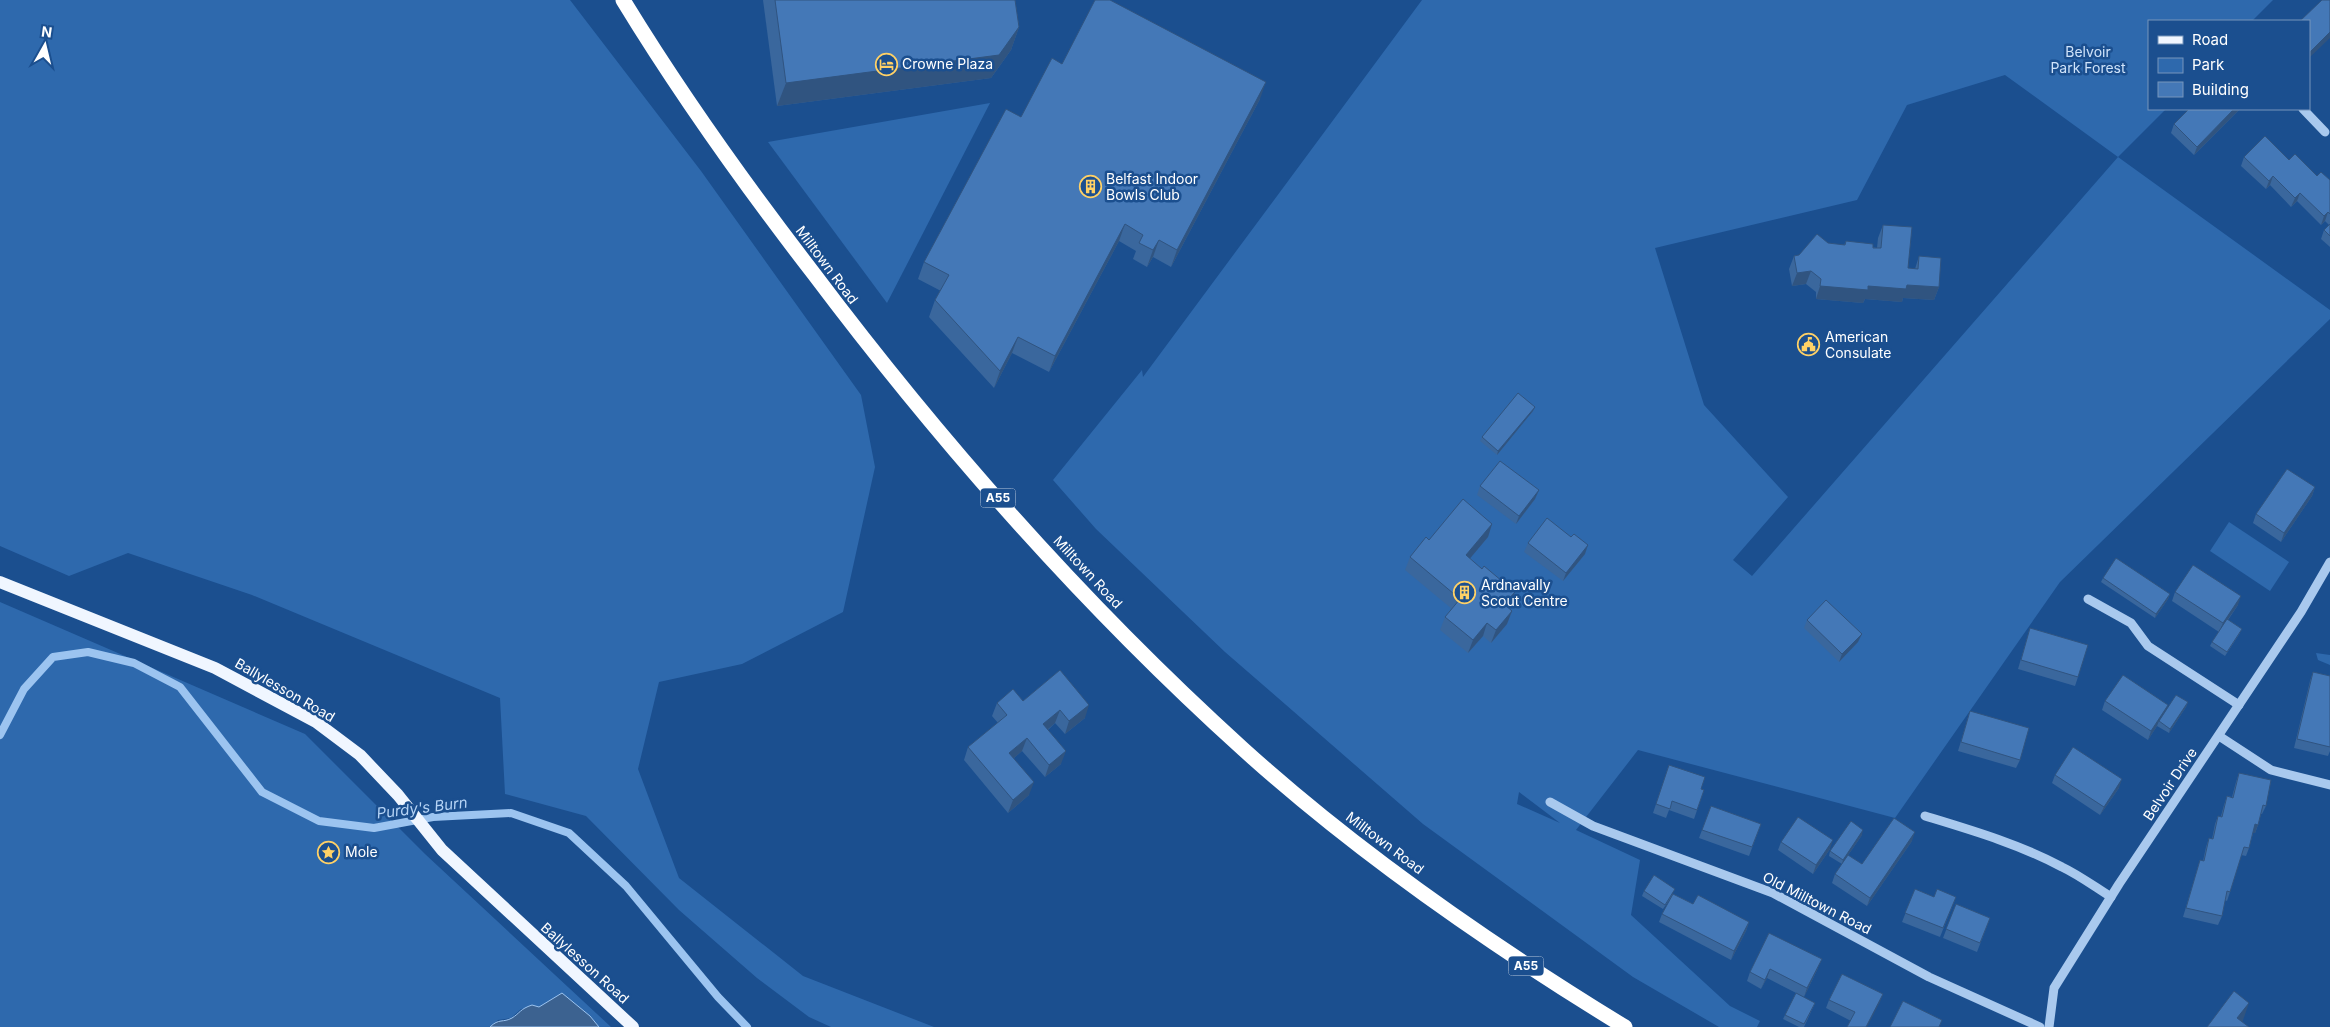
<svg xmlns="http://www.w3.org/2000/svg" width="2330" height="1027" font-family="Inter,sans-serif">
<style>
.green{fill:#2e69ad;fill-rule:evenodd}
.water{fill:#3c6290;stroke:#9cc4f0}
.lines{fill:none;stroke-linecap:round;stroke-linejoin:round}
.stream{stroke:#9cc4f0;stroke-width:8}
.minor{stroke:#a9c9ee;stroke-width:9}
.major{stroke:#f0f6ff;stroke-width:12}
.highway{stroke:#fff;stroke-width:15}
.wall{fill:#3a679d}
.shaded-wall{fill:#305480}
.building{fill:#4478b7;stroke:#305480}
.labels{text-anchor:middle;stroke-width:5;stroke-linejoin:round;paint-order:stroke}
.shield{fill:#1b4f8f;stroke:#bbcadd;stroke-width:1}
.shield-label{font-size:12px;font-weight:bold;fill:#fff}
.park-label{font-size:14px;fill:#cfe3fa;stroke:#1b4f8f}
.poi-label{font-size:14px;fill:#fff;stroke:#1b4f8f;text-anchor:start}
.street-label{font-size:14px;fill:#fff;stroke:#1b4f8f}
.water-label{font-size:15px;font-style:italic;fill:#b5d3f5;stroke:#1b4f8f}
</style>
<rect width="100%" height="100%" fill="#1b4f8f"/>
<g class="green">
<polygon points="0,0 570,0 701,171 861,395 875,467 843,612 742,664 659,682 638,769 679,878 803,976 934,1027 831,1027 809,1017 757,978 679,910 586,816 505,794 500,698 252,595 128,553 69,576 0,546"/>
<path d="M 1422,0 L 2273,0 L 2252,21 L 2149,21 L 2149,109 L 2166,109 L 2118,157 L 2330,310 L 2330,319 L 2060,582 L 1895,818 L 1638,750 L 1576,830 L 1640,860 L 1631,915 L 1730,1006 L 1760,1021 L 1757,1027 L 1719,1027 L 1633,977 L 1423,824 L 1225,652 L 1096,529 L 1053,480 L 1142,370 L 1143,377 ZM 2005,75 L 2118,157 L 1752,576 L 1733,560 L 1788,497 L 1704,405 L 1655,248 L 1857,200 L 1907,105 ZM 1519,792 L 1560,823 L 1517,804 Z"/>
<polygon points="990,103 887,303 768,142"/>
<polygon points="2229,522 2289,562 2270,591 2210,551"/>
<polygon points="0,602 305,734 425,854 611,1027 599,1027 590,1016 539,1008 521,1009 511,1018 498,1020 490,1027 0,1027"/>
<polygon points="2316,653 2330,655 2330,665 2318,660"/>
</g>
<path class="water" d="M 562,993 L 590,1016 L 599,1027 L 490,1027 C 499,1018 503,1023 512,1018 C 520,1013 520,1009 532,1005 L 539,1007 Z"/>
<g class="lines">
<polyline class="stream" points="0,735 24,689 53,657 88,652 134,663 180,687 262,792 319,821 374,828 433,817 511,813 569,833 626,886 718,997 747,1027"/>
<g class="minor">
<polyline points="2303,109 2325,132"/>
<polyline points="2088,599 2131,623 2148,646 2239,705"/>
<polyline points="2219,736 2271,770 2330,785"/>
<polyline points="1550,802 1593,826 1773,893 1929,977 2040,1027"/>
<path d="M 1925,816 C 1971,830 2019,844 2062,867 C 2079,875 2095,887 2111,897"/>
<polyline points="2049,1027 2054,988 2119,884 2301,612 2330,562"/>
</g>
<polyline class="major" points="0,582 215,668 316,722 360,755 398,795 442,850 633,1027"/>
<path class="highway" d="M 623,0 C 681,95 746,186 814,274 C 942,444 1085,606 1243,749 C 1359,854 1491,945 1625,1027"/>
</g>
<g class="wall">
<polygon points="763,0 1015,0 1019,27 1011,50 991,78 777,106"/>
<polygon points="1062,64 1260,99 1171,267 1153,257 1147,267 1133,259 1136,251 1119,241 1049,372 1012,353 994,388 929,317 935,300 941,291 918,279 924,262 1021,117"/>
<polygon points="2189,109 2240,109 2194,155 2171,133 2174,124"/>
<polygon points="2244,157 2289,160 2317,176 2330,180 2330,247 2321,239 2324,230 2329,225 2325,221 2321,225 2297,201 2291,207 2270,185 2266,189 2241,166"/>
<polygon points="1883,225 1908,268 1915,269 1919,256 1939,287 1934,300 1903,298 1902,302 1865,299 1863,303 1816,299 1816,292 1806,284 1792,286 1789,269 1794,256 1799,255 1828,243 1844,245 1846,241 1877,248 1878,238"/>
<polygon points="1533,411 1497,455 1480,441 1482,437"/>
<polygon points="1480,486 1539,490 1535,499 1516,524 1477,495"/>
<polygon points="2315,487 2312,496 2281,542 2253,523 2256,514"/>
<polygon points="1492,524 1488,537 1470,558 1510,604 1508,608 1512,611 1507,624 1491,643 1483,636 1468,653 1440,630 1445,617 1452,609 1405,570 1410,557 1429,540"/>
<polygon points="1528,543 1585,554 1563,581 1524,552"/>
<polygon points="2103,578 2170,594 2168,599 2155,618 2101,582"/>
<polygon points="2175,592 2238,605 2228,620 2240,633 2225,656 2210,646 2212,642 2219,632 2172,601"/>
<polygon points="1807,620 1858,642 1839,662 1804,628"/>
<polygon points="2030,628 2078,677 2075,686 2018,669"/>
<polygon points="1060,670 1085,718 1065,734 1055,723 1048,730 1061,764 1045,777 1022,751 1014,758 1029,795 1008,813 964,760 968,747 998,723 992,716 997,703 1023,701"/>
<polygon points="2313,672 2330,676 2330,751 2328,756 2294,748 2310,681"/>
<polygon points="2105,701 2167,709 2188,702 2186,707 2169,733 2157,726 2148,740 2102,710"/>
<polygon points="1970,711 2020,760 2016,768 1958,751"/>
<polygon points="1669,765 1701,789 1704,790 1694,819 1669,810 1666,818 1653,813"/>
<polygon points="2239,773 2266,806 2262,814 2261,814 2258,825 2255,833 2253,833 2249,848 2246,856 2241,855 2230,892 2227,901 2225,900 2222,916 2218,925 2183,917 2200,860 2203,861 2206,847 2209,838 2212,839 2215,824 2218,816 2221,816 2224,805 2227,796 2232,797 2236,782"/>
<polygon points="2055,775 2119,788 2100,815 2052,783"/>
<polygon points="1711,806 1761,824 1749,856 1699,838"/>
<polygon points="1862,835 1842,864 1829,856 1830,851"/>
<polygon points="1912,841 1867,906 1832,883 1835,874 1862,864"/>
<polygon points="1781,842 1830,849 1813,874 1778,850"/>
<polygon points="1915,889 1934,897 1956,897 1940,937 1902,922"/>
<polygon points="1644,891 1673,894 1693,904 1749,922 1746,931 1731,960 1659,922 1662,914 1670,899 1663,909 1642,896"/>
<polygon points="1956,904 1990,918 1977,952 1943,938"/>
<polygon points="1769,933 1818,968 1804,997 1767,978 1761,989 1747,981 1750,972"/>
<polygon points="1829,1000 1880,1002 1851,1021 1826,1008"/>
<polygon points="1815,1003 1804,1027 1799,1027 1783,1019 1785,1015"/>
</g>
<g class="shaded-wall">
<polygon points="1019,27 1011,50 991,78 777,106 786,83"/>
<polygon points="2330,32 2330,38 2309,58 2310,52"/>
<polygon points="1266,82 1260,99 1171,267 1177,250"/>
<polygon points="2234,109 2240,109 2194,155 2197,147"/>
<polygon points="2273,176 2270,185 2266,189 2269,181"/>
<polygon points="2300,193 2297,201 2291,207 2295,198"/>
<polygon points="2328,212 2325,221 2321,225 2324,216"/>
<polygon points="1125,224 1119,241 1049,372 1055,356"/>
<polygon points="1159,240 1153,257 1147,267 1153,250"/>
<polygon points="1811,271 1806,284 1792,286 1797,273"/>
<polygon points="1907,285 1939,287 1934,300 1903,298 1902,302 1865,299 1863,303 1816,299 1820,286"/>
<polygon points="1018,337 1012,353 994,388 1000,371"/>
<polygon points="1535,407 1533,411 1497,455 1498,451"/>
<polygon points="2315,487 2312,496 2281,542 2284,533"/>
<polygon points="1539,490 1535,499 1516,524 1519,516"/>
<polygon points="1492,524 1488,537 1462,568 1466,555"/>
<polygon points="1588,545 1585,554 1563,581 1566,573"/>
<polygon points="1515,592 1510,604 1499,617 1504,604"/>
<polygon points="2170,594 2168,599 2155,618 2156,614"/>
<polygon points="2241,596 2238,605 2219,632 2223,623"/>
<polygon points="1512,611 1507,624 1491,643 1496,630"/>
<polygon points="1487,623 1483,636 1468,653 1473,640"/>
<polygon points="1862,634 1858,642 1839,662 1842,654"/>
<polygon points="2188,702 2186,707 2169,733 2170,729"/>
<polygon points="1089,705 1085,718 1065,734 1069,721"/>
<polygon points="2168,705 2165,714 2159,721 2157,726 2148,740 2151,731"/>
<polygon points="1060,710 1055,723 1039,737 1043,724"/>
<polygon points="1027,738 1022,751 1005,766 1009,753"/>
<polygon points="1066,751 1061,764 1045,777 1049,765"/>
<polygon points="2122,779 2119,788 2100,815 2104,807"/>
<polygon points="1034,782 1029,795 1008,813 1013,800"/>
<polygon points="2255,824 2258,825 2255,833 2252,833"/>
<polygon points="1863,830 1862,835 1842,864 1843,860"/>
<polygon points="1915,832 1912,841 1867,906 1870,898"/>
<polygon points="1833,840 1830,849 1813,874 1816,865"/>
<polygon points="1749,922 1746,931 1731,960 1734,951"/>
<polygon points="1822,959 1818,968 1804,997 1807,988"/>
<polygon points="1770,969 1767,978 1761,989 1765,980"/>
<polygon points="1883,994 1880,1002 1867,1027 1866,1027"/>
<polygon points="2249,1003 2241,1026 2237,1018"/>
</g>
<g class="building">
<polygon points="775,0 1015,0 1019,27 999,55 786,83"/>
<polygon points="1095,0 1110,0 1266,82 1177,250 1159,240 1153,250 1139,243 1143,235 1125,224 1055,356 1018,337 1000,371 935,300 949,275 924,262 1006,109 1021,117 1052,58 1062,64"/>
<polygon points="2322,0 2330,0 2330,32 2310,52 2309,50 2309,21 2300,21"/>
<polygon points="2189,109 2234,109 2197,147 2174,124"/>
<polygon points="2265,136 2289,160 2295,154 2317,176 2321,172 2330,180 2330,214 2328,212 2324,216 2300,193 2295,198 2273,176 2269,181 2244,157"/>
<polygon points="2330,224 2330,236 2324,230"/>
<polygon points="1883,225 1912,227 1908,268 1918,269 1919,256 1941,258 1939,287 1907,285 1906,289 1868,286 1868,290 1820,286 1821,279 1811,271 1797,273 1794,256 1799,255 1817,234 1828,243 1845,245 1846,241 1873,244 1873,248 1881,248"/>
<polygon points="1518,393 1535,407 1498,451 1482,437"/>
<polygon points="1500,461 1539,490 1519,516 1480,486"/>
<polygon points="2287,469 2315,487 2284,533 2256,514"/>
<polygon points="1463,499 1492,524 1466,555 1482,569 1484,566 1515,592 1504,604 1512,611 1496,630 1487,623 1473,640 1445,617 1460,599 1410,557 1426,537 1429,540"/>
<polygon points="1547,518 1571,537 1574,534 1588,545 1566,573 1528,543"/>
<polygon points="2116,558 2170,594 2156,614 2103,578"/>
<polygon points="2193,565 2241,596 2223,623 2175,592"/>
<polygon points="1826,600 1862,634 1842,654 1807,620"/>
<polygon points="2227,619 2242,629 2227,652 2212,642"/>
<polygon points="2030,628 2088,645 2078,677 2021,660"/>
<polygon points="1060,670 1089,705 1069,721 1060,710 1043,724 1066,751 1049,765 1027,738 1009,753 1034,782 1013,800 968,747 1007,715 997,703 1013,689 1023,701"/>
<polygon points="2313,672 2330,676 2330,747 2297,739"/>
<polygon points="2123,675 2168,705 2151,731 2105,701"/>
<polygon points="2176,695 2188,702 2170,729 2159,721"/>
<polygon points="1970,711 2029,728 2020,760 1961,742"/>
<polygon points="2073,747 2122,779 2104,807 2055,775"/>
<polygon points="1669,765 1705,777 1701,789 1704,790 1697,810 1672,801 1670,809 1656,804"/>
<polygon points="2239,773 2271,780 2266,806 2263,805 2258,825 2255,824 2249,848 2244,847 2230,892 2227,891 2222,916 2186,908 2200,860 2204,861 2209,838 2213,839 2218,816 2222,817 2227,796 2233,798"/>
<polygon points="1711,806 1761,824 1752,847 1702,830"/>
<polygon points="1798,817 1833,840 1816,865 1781,842"/>
<polygon points="1894,818 1915,832 1870,898 1835,874 1848,855 1862,864"/>
<polygon points="1851,821 1863,830 1843,860 1830,851"/>
<polygon points="1654,875 1675,889 1665,905 1644,891"/>
<polygon points="1915,889 1934,897 1937,889 1956,897 1943,928 1905,913"/>
<polygon points="1673,894 1693,904 1698,895 1749,922 1734,951 1662,914"/>
<polygon points="1956,904 1990,918 1980,943 1946,929"/>
<polygon points="1769,933 1822,959 1807,988 1770,969 1765,980 1750,972"/>
<polygon points="1842,974 1883,994 1866,1027 1847,1027 1855,1012 1829,1000"/>
<polygon points="2234,991 2249,1003 2237,1018 2249,1027 2207,1027"/>
<polygon points="1796,993 1815,1003 1804,1024 1785,1015"/>
<polygon points="1903,1001 1942,1020 1939,1027 1890,1027"/>
</g>
<defs>
<symbol id="hotel-ring" viewBox="-11 -11 22 22"><circle r="9.5" fill="#1b4f8f" stroke="#ffd166" stroke-width="1.5"/><path d="M-6-4.5h1.5V1H6V5H4.5V3h-9V5H-6ZM-4 0a1.8 1.8 0 1 1 3.6 0ZM.5 0V-2.5h3Q6-2.5 6 0Z" fill="#ffd166"/></symbol>
<symbol id="building-ring" viewBox="-11 -11 22 22"><circle r="9.5" fill="#1b4f8f" stroke="#ffd166" stroke-width="1.5"/><path d="M-4-6H4V6H1V3H-1V6H-4ZM-2.5-4.3h1.7v1.8h-1.7ZM.8-4.3h1.7v1.8H.8ZM-2.5-1h1.7V.8h-1.7ZM.8-1h1.7V.8H.8Z" fill="#ffd166"/></symbol>
<symbol id="civic-ring" viewBox="-11 -11 22 22"><circle r="9.5" fill="#1b4f8f" stroke="#ffd166" stroke-width="1.5"/><path d="M-.6-6.5H3V-4.5H.6V-3L4-1V1h2V6H-6V1h2V-1L-.6-3ZM-1.2 2.5V6h2.4V2.5Z" fill="#ffd166"/></symbol>
<symbol id="sight-ring" viewBox="-11 -11 22 22"><circle r="9.5" fill="#1b4f8f" stroke="#ffd166" stroke-width="1.5"/><path d="M0-6L1.8-2.2L6-1.7L2.9 1.2L3.7 5.4L0 3.3L-3.7 5.4L-2.9 1.2L-6-1.7L-1.8-2.2Z" fill="#ffd166"/></symbol>
</defs>
<g fill-rule="evenodd">
<use href="#hotel-ring" x="874" y="52" width="25" height="25"/>
<use href="#building-ring" x="1078" y="174" width="25" height="25"/>
<use href="#civic-ring" x="1796" y="332" width="25" height="25"/>
<use href="#building-ring" x="1452" y="580" width="25" height="25"/>
<use href="#sight-ring" x="316" y="840" width="25" height="25"/>
</g>
<g class="labels">
<g class="shield">
<rect x="980.5" y="488.5" width="35" height="19" rx="4"/>
<rect x="1508.5" y="956.5" width="35" height="19" rx="4"/>
</g>
<g class="shield-label">
<text x="998" y="502">A55</text>
<text x="1526" y="970">A55</text>
</g>
<g class="park-label">
<text x="2088" y="57">Belvoir<tspan x="2088" dy="16">Park Forest</tspan></text>
</g>
<g class="poi-label">
<text x="902" y="69">Crowne Plaza</text>
<text x="1106" y="184">Belfast Indoor<tspan x="1106" dy="16">Bowls Club</tspan></text>
<text x="1825" y="342">American<tspan x="1825" dy="16">Consulate</tspan></text>
<text x="1481" y="590">Ardnavally<tspan x="1481" dy="16">Scout Centre</tspan></text>
<text x="345" y="857">Mole</text>
</g>
<g class="street-label">
<text transform="translate(827 265) rotate(53)" y="5">Milltown Road</text>
<text transform="translate(1088 572) rotate(47)" y="5">Milltown Road</text>
<text transform="translate(285 690) rotate(30)" y="5">Ballylesson Road</text>
<text transform="translate(2170 784) rotate(-56)" y="5">Belvoir Drive</text>
<text transform="translate(1385 843) rotate(37)" y="5">Milltown Road</text>
<text transform="translate(1817 903) rotate(27)" y="5">Old Milltown Road</text>
<text transform="translate(585 963) rotate(42)" y="5">Ballylesson Road</text>
</g>
<g class="water-label">
<text transform="translate(422 808) rotate(-7)" y="5">Purdy's Burn</text>
</g>
</g>
<rect x="2148" y="20" width="162" height="90" fill="#1b4f8f" stroke="#7695bc"/>
<rect x="2158" y="36" width="25" height="8" fill="#f0f6ff" stroke="#7695bc"/>
<text x="2192" y="45" font-size="15" fill="#ffffff">Road</text>
<rect x="2158" y="58" width="25" height="15" fill="#2e69ad" stroke="#7695bc"/>
<text x="2192" y="70" font-size="15" fill="#ffffff">Park</text>
<rect x="2158" y="82" width="25" height="15" fill="#4478b7" stroke="#7695bc"/>
<text x="2192" y="95" font-size="15" fill="#ffffff">Building</text>
<g transform="translate(45 45) rotate(8)" stroke="#1b4f8f" stroke-width="4" paint-order="stroke">
<path d="M0-4L9 19L0 12L-9 19Z" fill="#ffffff"/>
<text y="-8" font-size="14" font-weight="bold" text-anchor="middle" fill="#ffffff">N</text>
</g>
</svg>
